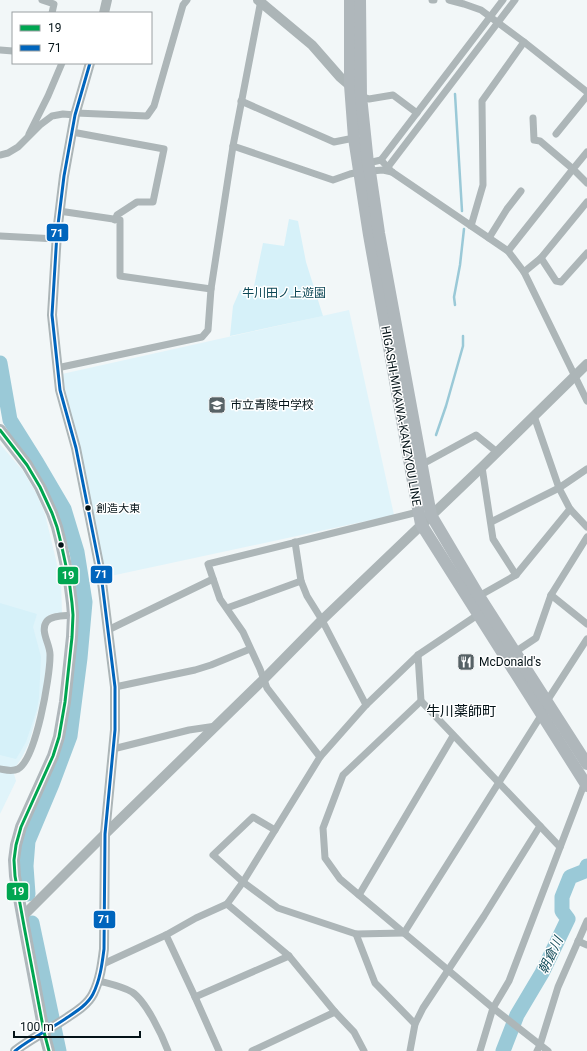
<svg xmlns="http://www.w3.org/2000/svg" width="587" height="1051" font-family="Roboto,'Noto Sans JP',sans-serif">
<style>
.built{fill:#e0f4fa}
.green{fill:#d6f1f9}
.lines{fill:none;stroke-linecap:round;stroke-linejoin:round}
.stream{stroke:#9ac9d7;stroke-width:2.5}
.river{stroke:#9ac9d7;stroke-width:15}
.street{stroke:#adb6b8;stroke-width:7}
.secondary{stroke:#acb5b7;stroke-width:10}
.primary{stroke:#afb7bb;stroke-width:12}
.bus-1-casing{stroke:#fff;stroke-width:6}
.bus-2-casing{stroke:#fff;stroke-width:6}
.bus-1{stroke:#00a651;stroke-width:3}
.bus-2{stroke:#0065bd;stroke-width:3}
.bus-dot{fill:#031217;stroke:#fff;stroke-width:1.5}
.labels{text-anchor:middle;stroke-width:3;stroke-linejoin:round;paint-order:stroke}
.bus-label{font-size:11px;fill:#031217;stroke:#fff;text-anchor:start}
.park-label{font-size:12px;fill:#0c4755;stroke:#fff}
.poi-label{font-size:12px;fill:#031217;stroke:#fff;text-anchor:start}
.street-label{font-size:12px;fill:#031217;stroke:#fff}
.water-label{font-size:13px;font-style:italic;fill:#124b59;stroke:#fff}
.quarter-label{font-size:14px;fill:#031217;stroke:#fff}
.line-badge{stroke:#fff;stroke-width:1.5}
.badge-label{font-size:11px;text-anchor:middle;font-weight:bold;fill:#fff}
</style>
<rect width="100%" height="100%" fill="#f2f7f8"/>
<g class="built">
<polygon points="349,310 394,515 106,577 62,374"/>
<polygon points="0,444 23,471 36,493 45,514 61,581 62,613 51,614 46,618 42,622 41,629 47,656 43,690 37,714 29,743 22,757 15,768 14,774 16,781 0,814"/>
</g>
<g class="green">
<polygon points="289,219 298,221 306,262 323,316 230,336 233,306 240,290 253,291 263,243 284,246"/>
<polygon points="0,603 37,614 33,627 41,657 39,698 37,709 26,742 16,759 0,755"/>
</g>
<g class="lines">
<g class="stream">
<polyline points="455,94 462,211"/>
<polyline points="455,305 454,297 460,265 464,229"/>
<polyline points="436,435 446,406 463,346 463,336"/>
</g>
<g class="river">
<polyline points="0,363 10,420 37,463 64,509 77,552 85,602 80,658 70,736 52,784 28,841 26,866 28,894"/>
<polyline points="32,923 59,1051"/>
<polyline points="503,1051 517,1015 542,973 568,919 562,911 562,897 570,877 585,871 587,866"/>
</g>
<g class="street">
<polyline points="42,0 54,4 52,13"/>
<polyline points="432,0 434,0"/>
<polyline points="449,0 464,4 481,10 524,42 587,92"/>
<polyline points="0,50 13,51"/>
<polyline points="361,96 369,99 393,95 417,113"/>
<polyline points="241,101 334,142 354,138"/>
<polyline points="76,113 147,116 154,106 183,5 187,0"/>
<polyline points="72,132 164,149 153,202 137,202 117,215 115,220"/>
<polyline points="29,134 48,96 62,63"/>
<polyline points="556,134 587,96"/>
<polyline points="233,146 333,180 350,174 359,172 383,170 392,172"/>
<polyline points="587,152 573,169 587,183"/>
<polyline points="0,155 8,153 18,147 40,125 52,116 63,114 75,115"/>
<polyline points="381,160 503,0"/>
<polyline points="366,165 368,163 381,160 392,172 508,251 524,272 587,401"/>
<polyline points="388,167 515,0"/>
<polyline points="59,211 120,220 120,276 211,289"/>
<polyline points="471,226 483,185 482,101 524,42"/>
<polyline points="0,236 57,239"/>
<polyline points="489,238 507,209 521,191"/>
<polyline points="508,251 573,169 540,141 534,140 533,118"/>
<polyline points="541,258 556,281 561,282 587,253"/>
<polyline points="524,272 541,258 587,202"/>
<polyline points="57,368 202,337 208,330 211,289 233,146 261,0"/>
<polyline points="534,416 559,488 570,509 587,527"/>
<polyline points="421,465 476,435 497,452"/>
<polyline points="482,467 493,539 516,575"/>
<polyline points="491,522 559,488 587,469"/>
<polyline points="295,542 301,581 307,596 322,620 366,705"/>
<polyline points="551,595 587,624"/>
<polyline points="479,596 516,575 570,509"/>
<polyline points="227,608 301,581"/>
<polyline points="108,630 213,579"/>
<polyline points="515,652 536,638 551,595 587,537"/>
<polyline points="418,655 421,701 343,775 323,828 325,858 340,879 493,1008 548,1051"/>
<polyline points="115,687 195,670 211,665 250,649"/>
<polyline points="421,701 560,847"/>
<polyline points="113,749 189,730 216,726"/>
<polyline points="320,757 267,688 260,669 243,632 220,599 208,564 418,512 421,513"/>
<path d="M 0,769 C 6,770 12,772 18,769 C 36,759 50,677 50,656 C 51,645 39,631 47,621 C 52,615 66,616 73,615"/>
<polyline points="275,830 253,817 213,855 243,882 278,908 356,934 404,933 542,714 547,701 587,639"/>
<polyline points="359,895 453,736"/>
<polyline points="227,904 289,956 335,1012 354,1032 364,1051"/>
<polyline points="356,934 375,983 415,1024 410,1051"/>
<polyline points="166,935 195,997 219,1051"/>
<polyline points="578,941 587,945"/>
<polyline points="103,964 166,935 196,918 227,904 243,882 275,830 320,757 366,705 418,655 479,614"/>
<path d="M 99,981 C 110,984 121,986 132,992 C 146,1001 162,1035 168,1051"/>
<polyline points="195,997 289,956"/>
<polyline points="415,1024 423,1008 484,916 540,826"/>
<polyline points="252,1051 335,1012"/>
<polyline points="480,1051 493,1008 509,981 585,782"/>
<polyline points="537,1051 540,1045 558,987 587,921"/>
</g>
<g class="secondary">
<polyline points="258,0 312,45 340,77 354,89"/>
<polyline points="104,13 107,0"/>
<polyline points="22,917 105,834 264,679 322,620 482,467 587,364"/>
<path d="M 15,1051 C 31,1038 51,1029 68,1017 C 77,1011 88,1004 93,994 C 100,980 102,965 104,949 L 105,834 L 115,730 L 115,687 L 101,574 L 76,448 L 60,390 L 52,315 L 57,233 L 64,176 L 75,115 L 90,63"/>
</g>
<g class="primary">
<polyline points="350,0 350,85 354,138 369,235 415,493 421,524 587,786"/>
<polyline points="360,0 361,96 368,163 370,172 379,233 431,515 479,596 587,764"/>
<polyline points="0,430 27,465 40,487 52,513 57,527 61,543 69,580 72,603 73,615 72,637 65,702 59,737 53,756 21,827 16,845 14,860 15,876 24,926 44,1032 49,1051"/>
</g>
<defs>
<polyline id="bus-1" points="0,430 27,465 40,487 52,513 57,527 61,543 69,580 72,603 73,615 72,637 65,702 59,737 53,756 21,827 16,845 14,860 15,876 24,926 44,1032 49,1051"/>
<path id="bus-2" d="M 15,1051 C 31,1038 51,1029 68,1017 C 77,1011 88,1004 93,994 C 100,980 102,965 104,949 L 105,834 L 115,730 L 115,687 L 101,574 L 76,448 L 60,390 L 52,315 L 57,233 L 64,176 L 75,115 L 90,63"/>
</defs>
<use href="#bus-1" class="bus-1-casing"/>
<use href="#bus-2" class="bus-2-casing"/>
<use href="#bus-1" class="bus-1"/>
<use href="#bus-2" class="bus-2"/>
</g>
<defs>
<symbol id="school-square" viewBox="-11 -11 22 22"><rect x="-9" y="-9" width="18" height="18" rx="4" fill="#576266" stroke="#fff"/><path d="M0-5L7-2L0 1L-7-2ZM-4 1L0 2.5L4 1V4Q0 6-4 4Z" fill="#fff"/></symbol>
<symbol id="restaurant-square" viewBox="-11 -11 22 22"><rect x="-9" y="-9" width="18" height="18" rx="4" fill="#576266" stroke="#fff"/><path d="M-5-6h1v4h1v-4h1v4h1v-4h1v5L-1.5 .5V6h-2V.5L-5-1ZM5-6V6H3V1.5H1.5Q1.5-4 5-6Z" fill="#fff"/></symbol>
</defs>
<g fill-rule="evenodd">
<use href="#school-square" x="207" y="395" width="20" height="20"/>
<use href="#restaurant-square" x="456" y="652" width="20" height="20"/>
</g>
<g class="bus-dot">
<circle cx="88" cy="508" r="3.5"/>
<circle cx="61" cy="545" r="3.5"/>
</g>
<g class="labels">
<g class="bus-label">
<text x="96" y="512">創造大東</text>
</g>
<g class="park-label">
<text x="284" y="297">牛川田ノ上遊園</text>
</g>
<g class="poi-label">
<text x="230" y="409">市立青陵中学校</text>
<text x="479" y="666">McDonald's</text>
</g>
<g class="street-label">
<text transform="translate(401 416) rotate(80)" y="4">HIGASHI-MIKAWA-KANZYOU LINE</text>
</g>
<g class="water-label">
<text transform="translate(550 955) rotate(-64)" y="5">朝倉川</text>
</g>
<g class="quarter-label">
<text x="461" y="716">牛川薬師町</text>
</g>
</g>
<g class="line-badge">
<rect x="46" y="223" width="23" height="19" rx="4" fill="#0065bd"/>
<rect x="90" y="565" width="23" height="19" rx="4" fill="#0065bd"/>
<rect x="57" y="566" width="22" height="19" rx="4" fill="#00a651"/>
<rect x="6" y="882" width="23" height="19" rx="4" fill="#00a651"/>
<rect x="93" y="910" width="23" height="19" rx="4" fill="#0065bd"/>
</g>
<g class="badge-label">
<text x="57" y="237">71</text>
<text x="101" y="578">71</text>
<text x="68" y="579">19</text>
<text x="18" y="895">19</text>
<text x="104" y="923">71</text>
</g>
<rect x="12" y="12" width="140" height="52" fill="#ffffff" stroke="#9aa0a2"/>
<rect x="20" y="25" width="20" height="6" fill="#00a651" stroke="#9aa0a2"/>
<text x="48" y="32" font-size="12" fill="#031217">19</text>
<rect x="20" y="45" width="20" height="6" fill="#0065bd" stroke="#9aa0a2"/>
<text x="48" y="52" font-size="12" fill="#031217">71</text>
<path d="M14 1031v6h126v-6" fill="none" stroke="#031217" stroke-width="2"/>
<text x="20" y="1031" font-size="12" fill="#031217" stroke="#ffffff" stroke-width="3" paint-order="stroke">100 m</text>
</svg>
